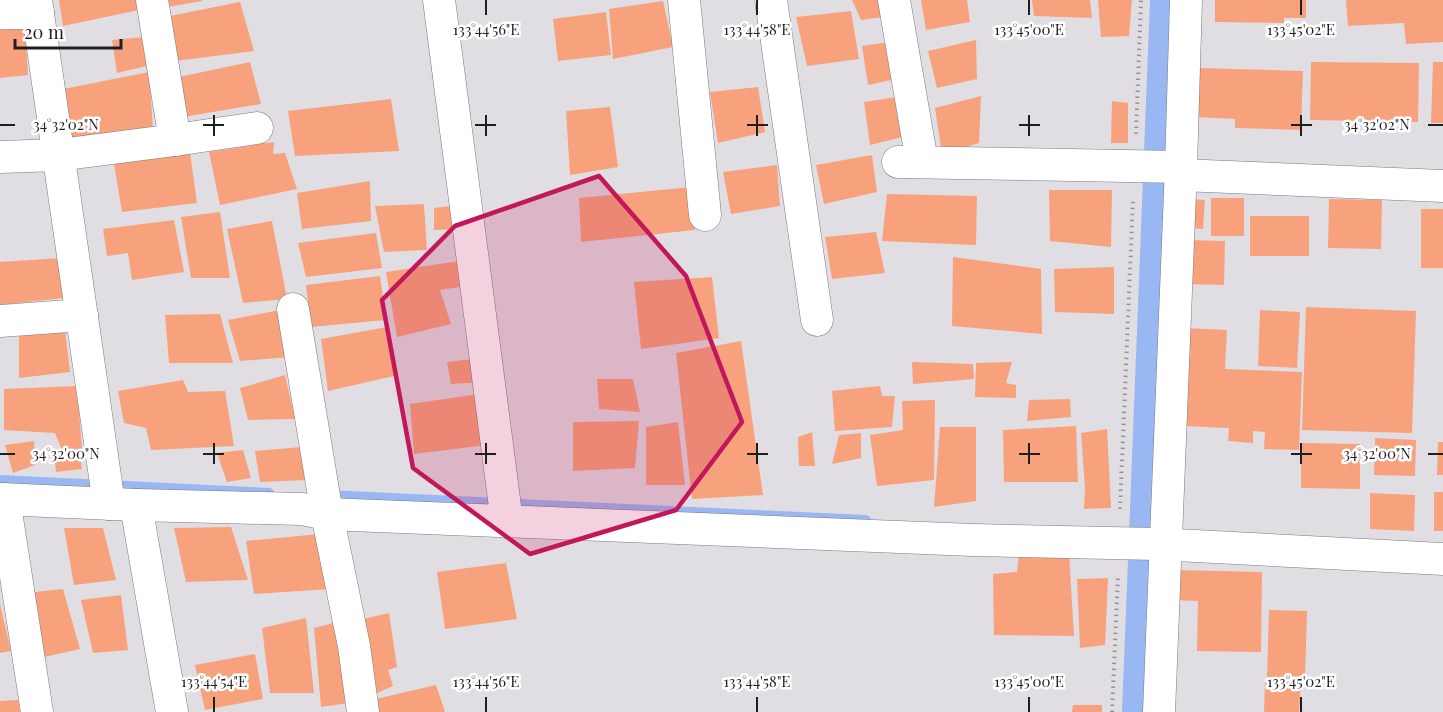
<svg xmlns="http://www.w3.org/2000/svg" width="1443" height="712" font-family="'Playfair Display',serif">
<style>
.water{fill:#99b7f2}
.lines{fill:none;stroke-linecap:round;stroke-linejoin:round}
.stream{stroke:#99b7f2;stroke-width:10}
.building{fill:#f7a27c}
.street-casing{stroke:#7c797d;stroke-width:33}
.path{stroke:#959396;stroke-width:4;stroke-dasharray:1.5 4.5;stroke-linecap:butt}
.street{stroke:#fff;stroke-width:32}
.marked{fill:#c2185b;fill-opacity:0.2;stroke:#c2185b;stroke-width:4.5;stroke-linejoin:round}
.ticks{fill:none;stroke:#201f20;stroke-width:2}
.ticks-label{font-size:15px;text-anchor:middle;fill:#201f20;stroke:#fff;stroke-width:5;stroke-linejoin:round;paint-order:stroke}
</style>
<rect width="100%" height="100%" fill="#e1dee3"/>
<polygon class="water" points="1150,0 1174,0 1144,712 1122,712"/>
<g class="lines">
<g class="stream">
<polyline points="0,480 269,493"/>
<polyline points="327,495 866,520"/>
</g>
</g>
<g class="building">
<polygon points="59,0 136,0 139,10 63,26"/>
<polygon points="165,0 202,0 202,1 167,7"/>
<polygon points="852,0 888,0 890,16 861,20"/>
<polygon points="921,0 967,0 970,22 926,30"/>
<polygon points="1032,0 1090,0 1092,18 1034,16"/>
<polygon points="1098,0 1132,0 1129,36 1101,37"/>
<polygon points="1215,0 1306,0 1306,18 1284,18 1284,23 1215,22"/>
<polygon points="1346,0 1443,0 1443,42 1406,44 1404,23 1348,26"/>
<polygon points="663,1 673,47 613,59 609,9"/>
<polygon points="240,2 254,51 175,61 165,17"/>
<polygon points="851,11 859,59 807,66 796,17"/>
<polygon points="606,12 611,55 558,61 553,19"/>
<polygon points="25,29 28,75 0,78 0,30"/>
<polygon points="145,37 151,65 117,73 112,40"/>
<polygon points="976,40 977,79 937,88 928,51"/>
<polygon points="895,41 901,78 868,85 862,46"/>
<polygon points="250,62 261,104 183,117 179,77"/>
<polygon points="1311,62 1419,63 1418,122 1310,120"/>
<polygon points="1433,62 1443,62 1443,123 1431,123"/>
<polygon points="1197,68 1303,71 1301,130 1235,128 1235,119 1196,117"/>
<polygon points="149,72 153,129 73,145 63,89"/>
<polygon points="758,87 765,132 718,143 710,92"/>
<polygon points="903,96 907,136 870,145 864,102"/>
<polygon points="981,96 979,143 963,148 941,148 935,108"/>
<polygon points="391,99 399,151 295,156 288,111"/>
<polygon points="1112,101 1128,103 1128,143 1111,143"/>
<polygon points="610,107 618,167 570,175 566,111"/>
<polygon points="274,142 273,154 285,153 297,189 220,205 209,152"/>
<polygon points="190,153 197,203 122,212 114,164"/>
<polygon points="872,155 877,192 824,204 816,165"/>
<polygon points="777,165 780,206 731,214 723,172"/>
<polygon points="370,181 371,221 302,229 297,193"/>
<polygon points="691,187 695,230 581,242 579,198"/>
<polygon points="1049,190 1112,190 1111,247 1050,241"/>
<polygon points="887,194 977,196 976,245 882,241"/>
<rect x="1211" y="198" width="33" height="38"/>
<polygon points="1189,199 1205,200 1203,229 1187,228"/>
<polygon points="1329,199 1382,200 1381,249 1328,248"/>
<polygon points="424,204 427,250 384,252 375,206"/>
<polygon points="458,205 462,229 434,230 434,208"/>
<rect x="1421" y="209" width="22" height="59"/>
<polygon points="220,212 230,278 191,278 181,217"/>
<rect x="1250" y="216" width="59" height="40"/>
<polygon points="174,220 184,272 132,280 128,253 107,256 103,229"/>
<polygon points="272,221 287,299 243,303 227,229"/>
<polygon points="876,232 885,273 832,279 825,237"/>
<polygon points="376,233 382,268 306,277 298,243"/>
<polygon points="1186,240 1225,241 1224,285 1185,284"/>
<polygon points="953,257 1041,269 1042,334 952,326"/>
<polygon points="61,258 64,298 0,305 0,262"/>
<polygon points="466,260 467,286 440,290 451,324 397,337 386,272"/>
<polygon points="1114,267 1114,314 1055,312 1054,269"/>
<polygon points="380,276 386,320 311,327 306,285"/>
<polygon points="712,277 719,338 641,349 634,282"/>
<polygon points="1306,307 1416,311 1412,433 1302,430"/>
<polygon points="280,310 290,357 240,361 228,320"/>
<polygon points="1260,310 1300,312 1297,368 1258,366"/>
<polygon points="220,314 233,363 169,363 165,315"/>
<polygon points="387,327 394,376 328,391 321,339"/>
<polygon points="1185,328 1227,330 1225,369 1302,372 1299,450 1264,449 1265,432 1253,431 1253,443 1228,441 1229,428 1181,426"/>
<polygon points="65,330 70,372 19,378 19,331"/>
<polygon points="741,341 763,495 692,499 676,353"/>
<polygon points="473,359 481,382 451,384 447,362"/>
<polygon points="912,362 973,364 974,379 913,384"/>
<polygon points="1012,362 1006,383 1016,385 1016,398 975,397 976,363"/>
<polygon points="285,375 295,419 248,420 240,388"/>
<polygon points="597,379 633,379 640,412 599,409"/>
<polygon points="183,380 188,392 225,391 234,446 151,450 146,428 124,423 118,391"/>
<polygon points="77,386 82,449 62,450 55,433 4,430 4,389"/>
<polygon points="880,386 882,396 895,396 892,427 835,431 832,391"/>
<polygon points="479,394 487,445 414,454 410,404"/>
<polygon points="1070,399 1071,417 1027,421 1029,400"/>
<polygon points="935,400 934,480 877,486 870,435 903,430 902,401"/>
<polygon points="639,421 635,468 573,471 573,422"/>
<polygon points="678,422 685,485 646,485 646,427"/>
<polygon points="1076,426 1078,482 1004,482 1003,430"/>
<polygon points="940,427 976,427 976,501 934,507"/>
<polygon points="1107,429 1111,508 1084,509 1085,488 1081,433"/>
<polygon points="812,432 815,466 799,466 798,437"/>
<polygon points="861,433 861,458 832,464 839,435"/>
<polygon points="1375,438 1416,440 1415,476 1374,475"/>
<polygon points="34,441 35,465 13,473 5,445"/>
<polygon points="1438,442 1443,442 1443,475 1437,475"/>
<polygon points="1301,443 1360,444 1360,489 1301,488"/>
<polygon points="301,447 308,480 260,482 255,451"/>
<polygon points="243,450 251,478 227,482 217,453"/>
<polygon points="54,454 80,455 82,469 56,472"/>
<rect x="1434" y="492" width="9" height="39"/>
<polygon points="1370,493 1415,495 1414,531 1370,529"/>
<polygon points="231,527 248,580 186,582 174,528"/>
<polygon points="64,528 103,528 116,580 74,585"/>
<polygon points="320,534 330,589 254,594 246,541"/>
<polygon points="1019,553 1069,553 1074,636 994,635 993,574 1017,572"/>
<polygon points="506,563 517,619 445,629 437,572"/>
<polygon points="1173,570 1262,572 1261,652 1197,651 1198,601 1173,600"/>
<polygon points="1108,578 1105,645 1080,648 1077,579"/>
<polygon points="63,589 80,649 40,658 35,592"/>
<polygon points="121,595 128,650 93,653 81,600"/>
<polygon points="0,604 11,651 0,653"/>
<polygon points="1269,610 1307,611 1305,678 1267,677"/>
<polygon points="389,613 397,667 388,670 393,686 375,694 359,620"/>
<polygon points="306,618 314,693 270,693 262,628"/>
<polygon points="337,622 349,703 321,707 314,628"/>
<polygon points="255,654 263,699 205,710 195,665"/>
<polygon points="1265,681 1301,683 1299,712 1264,712"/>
<polygon points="436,685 445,712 369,712 367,701"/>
<polygon points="18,700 20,712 0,712 0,701"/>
<polygon points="1073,705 1102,705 1102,712 1072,712"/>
</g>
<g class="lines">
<defs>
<g id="street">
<polyline points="36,0 109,504"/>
<polyline points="152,0 175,140"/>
<polyline points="439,0 507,522"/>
<polyline points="684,0 705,215"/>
<polyline points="771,0 817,320"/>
<polyline points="894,0 922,162"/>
<polyline points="0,13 38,13"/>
<polyline points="0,157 59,155 175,140 257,128"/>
<polyline points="898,162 1181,167"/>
<polyline points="1180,175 1443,186"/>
<polyline points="293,309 327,514 354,646 363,712"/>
<polyline points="0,321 82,315"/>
<polyline points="0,499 136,505 302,509 327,514 973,540 1157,544 1443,559"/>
<polyline points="4,499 37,712"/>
<polyline points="136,505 172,712"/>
<polyline points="1159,712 1181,167 1186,0"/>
</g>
</defs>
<use href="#street" class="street-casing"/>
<g class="path">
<polyline points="1136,134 1141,0"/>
<polyline points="1120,509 1133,199"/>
<polyline points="1112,712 1118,576"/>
</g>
<use href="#street" class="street"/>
</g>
<path class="marked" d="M 599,176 L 686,276 L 742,422 L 676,510 L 530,554 L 413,468 L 382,300 L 455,226 Z"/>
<path class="ticks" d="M 486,0 L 486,15M 757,0 L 757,15M 1029,0 L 1029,15M 1301,0 L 1301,15M 214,115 L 214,136M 486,115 L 486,136M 757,115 L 757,136M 1029,115 L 1029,136M 1301,115 L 1301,136M 0,125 L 15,125M 203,125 L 224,125M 475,125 L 496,125M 747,125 L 768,125M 1019,125 L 1040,125M 1291,125 L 1312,125M 1428,125 L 1443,125M 214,443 L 214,464M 486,443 L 486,464M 757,443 L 757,464M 1029,443 L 1029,464M 1301,443 L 1301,464M 0,454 L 15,454M 203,454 L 224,454M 475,454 L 496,454M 747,454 L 768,454M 1019,454 L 1040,454M 1291,454 L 1312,454M 1428,454 L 1443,454M 214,697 L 214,712M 486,697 L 486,712M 757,697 L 757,712M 1029,697 L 1029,712M 1301,697 L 1301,712"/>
<g class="ticks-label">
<text x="486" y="35">133°44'56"E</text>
<text x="757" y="35">133°44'58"E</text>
<text x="1029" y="35">133°45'00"E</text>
<text x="1301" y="35">133°45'02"E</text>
<text x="66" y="130">34°32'02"N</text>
<text x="1377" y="130">34°32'02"N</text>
<text x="66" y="459">34°32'00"N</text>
<text x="1377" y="459">34°32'00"N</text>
<text x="214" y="687">133°44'54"E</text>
<text x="486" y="687">133°44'56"E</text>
<text x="757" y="687">133°44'58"E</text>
<text x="1029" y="687">133°45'00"E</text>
<text x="1301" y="687">133°45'02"E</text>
</g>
<path d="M15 39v9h106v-9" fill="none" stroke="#201f20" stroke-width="3"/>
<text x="24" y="39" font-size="18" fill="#201f20" stroke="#ffffff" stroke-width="4.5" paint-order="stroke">20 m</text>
</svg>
